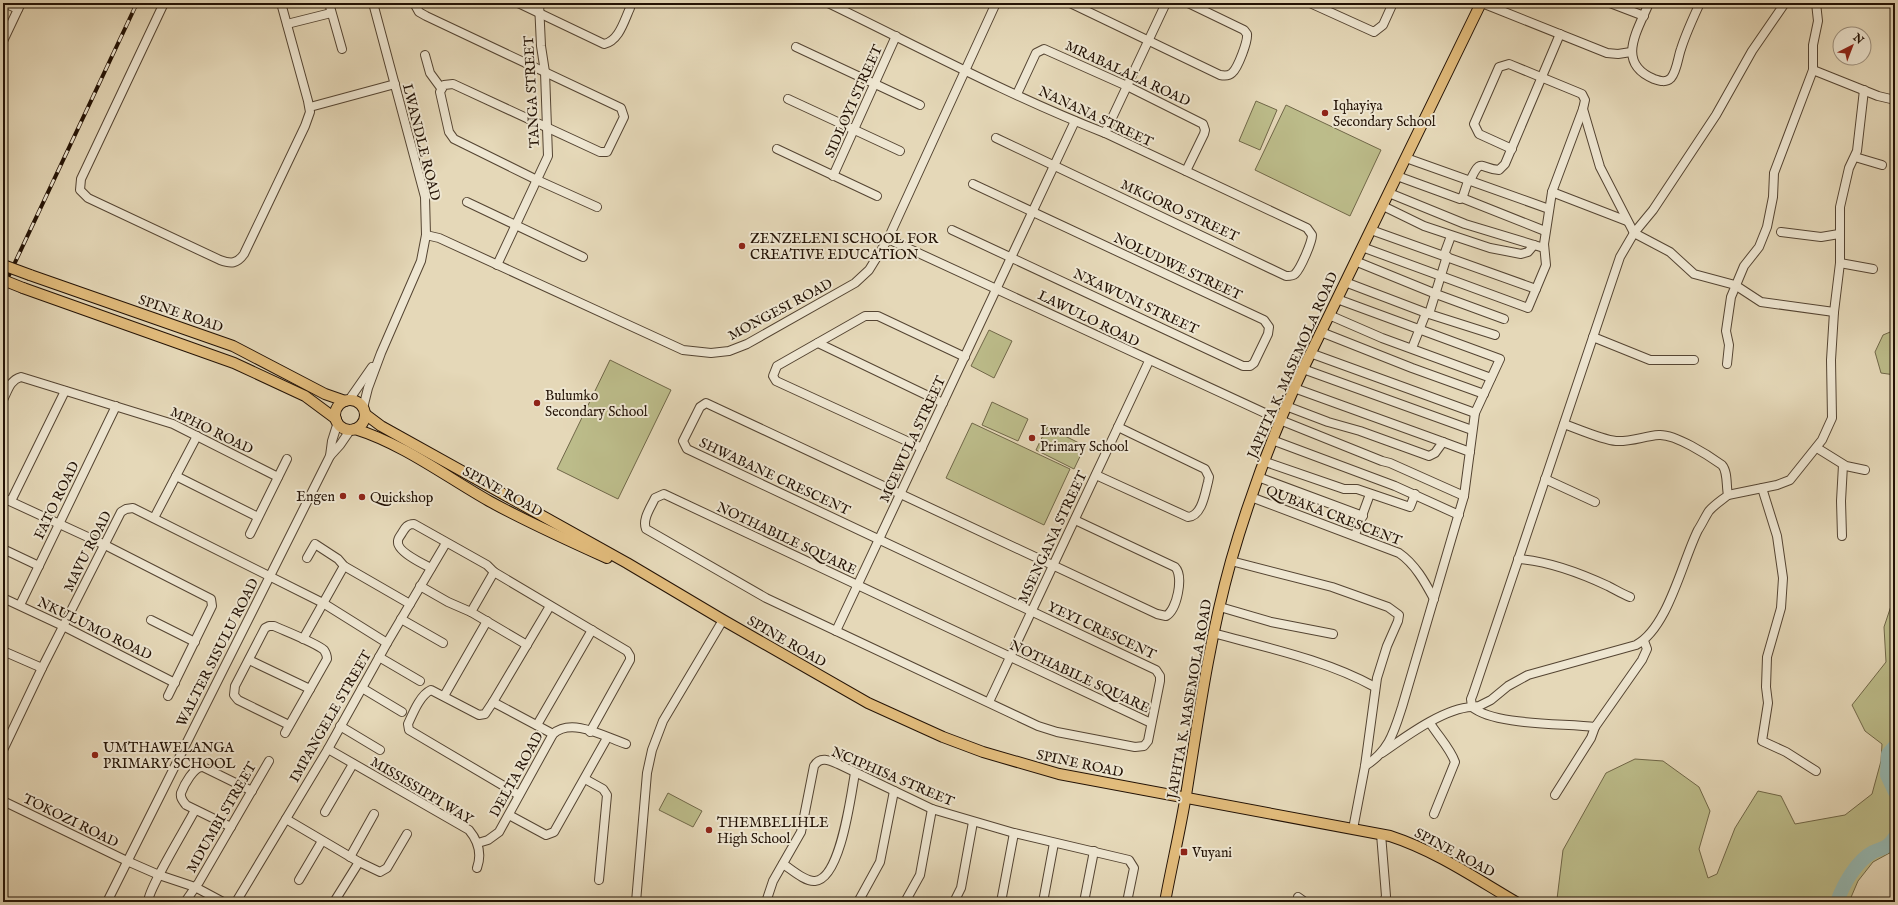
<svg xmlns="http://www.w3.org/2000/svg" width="1898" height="905" font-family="'IM FELL English',serif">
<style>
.green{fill:#bcbc8a;stroke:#706748}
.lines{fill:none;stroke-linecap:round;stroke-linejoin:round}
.river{stroke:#96b9b3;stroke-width:14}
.minor-casing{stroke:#544432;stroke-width:10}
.major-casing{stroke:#231205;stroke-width:12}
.minor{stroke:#eee6d1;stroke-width:8}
.major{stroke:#e2bc7c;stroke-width:10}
.rail-casing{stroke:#231205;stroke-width:4}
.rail{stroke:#eee6d1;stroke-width:2.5;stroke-dasharray:8;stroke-linecap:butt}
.major-bridge-casing{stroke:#231205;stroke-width:12;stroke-linecap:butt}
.major-bridge{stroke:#e2bc7c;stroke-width:10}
.poi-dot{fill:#8f2418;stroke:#eee6d1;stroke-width:1.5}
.labels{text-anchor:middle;stroke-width:4;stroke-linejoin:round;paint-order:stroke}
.street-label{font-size:14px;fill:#231205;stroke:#eee6d1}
.poi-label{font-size:14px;fill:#231205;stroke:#eee6d1;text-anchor:start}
</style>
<rect width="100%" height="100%" fill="#e5d8b8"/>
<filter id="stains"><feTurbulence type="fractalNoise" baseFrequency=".005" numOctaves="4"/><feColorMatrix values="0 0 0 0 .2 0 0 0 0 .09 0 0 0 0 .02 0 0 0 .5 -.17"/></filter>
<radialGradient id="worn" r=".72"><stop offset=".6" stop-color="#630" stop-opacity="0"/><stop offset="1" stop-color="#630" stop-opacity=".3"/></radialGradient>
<g class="green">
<polygon points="1256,101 1277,110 1260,150 1239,141"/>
<polygon points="1286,105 1381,150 1350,216 1255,170"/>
<polygon points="989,330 1012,341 994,378 971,366"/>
<polygon points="1895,330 1895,375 1881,373 1875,352 1883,335"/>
<polygon points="610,360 671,390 618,499 557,469"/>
<polygon points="992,402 1028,419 1018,441 982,425"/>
<polygon points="972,423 1070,469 1044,525 946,478"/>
<polygon points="1047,427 1085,446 1074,469 1036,450"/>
<polygon points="1895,594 1895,850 1873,862 1858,881 1849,902 1562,902 1557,899 1563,850 1606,773 1635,759 1663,761 1699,787 1710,811 1699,849 1708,878 1717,874 1735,828 1758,791 1781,796 1795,824 1845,815 1872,794 1881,761 1882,744 1865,731 1852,705 1886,662 1884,627"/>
<polygon points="668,793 702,811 693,827 659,810"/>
</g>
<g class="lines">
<g class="river">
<polyline points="1895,746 1888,754 1887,775 1895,792"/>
<path d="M 1837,902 C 1843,885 1856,861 1873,852 C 1884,847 1887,849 1895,837"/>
</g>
<defs>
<g id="minor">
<polyline points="4,3 18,9"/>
<path d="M 164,3 L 81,179 L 80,190 L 88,198 L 220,260 C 231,264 237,264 244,254 L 305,126 L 310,112 L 308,101 L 281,3"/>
<polyline points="329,3 342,49"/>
<polyline points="414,3 419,12 426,16 621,108 624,117 607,152 600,152 453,84 444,85 440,92 449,132 454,139 537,180 597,207"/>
<path d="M 518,3 L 604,44 C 619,41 624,21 630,8 L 630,3"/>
<path d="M 828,3 C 919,47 1010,96 1105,133 L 1307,228 L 1312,235 C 1312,242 1301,268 1295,274 C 1293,276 1290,276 1286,276 L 996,138"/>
<path d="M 1070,3 L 1220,75 C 1225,76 1229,76 1232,73 C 1238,68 1248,41 1247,34 L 1244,30 L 1188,3"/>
<polyline points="1310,3 1374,32 1383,25 1393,3"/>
<polyline points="1482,3 1607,53 1618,54 1631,52"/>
<polyline points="1610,3 1644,16"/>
<path d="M 1649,3 C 1638,30 1615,63 1654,79 C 1660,81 1666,83 1671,78 C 1677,71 1678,57 1681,49 C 1686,33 1693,18 1700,3"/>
<polyline points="1894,3 1895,4"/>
<polyline points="287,24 331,13"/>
<polyline points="3,41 21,3"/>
<polyline points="796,47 920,105"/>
<polyline points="425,55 430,73 441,88"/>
<polyline points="1813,70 1878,96 1895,100"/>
<polyline points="1017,94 1036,53 1044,49 1127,86 1203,124 1205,130 1204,134 1186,171"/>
<polyline points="788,99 900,151"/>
<polyline points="310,107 395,84"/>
<polyline points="1583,109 1600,167 1634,233 1670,252 1694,274 1735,285 1761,302 1834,312"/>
<polyline points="1105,133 1166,3"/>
<polyline points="777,149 877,196"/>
<polyline points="1855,157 1882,165"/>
<polyline points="1406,158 1549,209"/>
<polyline points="833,176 896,36"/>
<polyline points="1397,176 1460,199 1463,196 1468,181"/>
<path d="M 1470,181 C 1481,156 1480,169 1499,170 L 1505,164 L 1560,34"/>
<polyline points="1552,192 1627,221"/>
<polyline points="1389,193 1465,224 1544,248"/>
<polyline points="1462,198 1545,231"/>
<polyline points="467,202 583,257"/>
<polyline points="1383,206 1424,226 1490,248 1521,254 1528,252 1534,245"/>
<polyline points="952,230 1243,366 1250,366 1254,363 1268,334 1269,327 1264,320 973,184"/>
<polyline points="1371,230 1536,289"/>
<polyline points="1781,232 1821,237 1839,234"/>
<polyline points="426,235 439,238 683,350 711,353 729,351 747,344 855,283 869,270 888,239 996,3"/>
<polyline points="888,239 1280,420 1382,461 1390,463 1464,496"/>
<polyline points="1362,247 1528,308 1546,265 1544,244 1552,192 1583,109 1585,100 1582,94 1509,64 1499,67 1474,124 1479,134 1512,149"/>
<polyline points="1444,255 1451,236"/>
<polyline points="1355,261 1436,294 1504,319"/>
<polyline points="1840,263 1873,269"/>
<polyline points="497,265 548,156 545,72 541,46 539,3"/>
<polyline points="1345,282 1429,314 1495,335"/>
<path d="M 1337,299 L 1500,359 L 1475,413 L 1464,496 L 1402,707 C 1394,732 1389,751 1365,766"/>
<polyline points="1429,314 1447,256"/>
<polyline points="1329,315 1382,338 1491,378"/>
<polyline points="1321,332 1412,368 1484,394"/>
<polyline points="1593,337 1650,360 1694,360"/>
<polyline points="818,343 943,403"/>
<polyline points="1412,348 1426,313"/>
<polyline points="1310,353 1475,413"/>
<polyline points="1727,364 1729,345 1726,331 1731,297 1744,266 1759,247 1767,227 1773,197 1774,173 1813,70 1813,45 1818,21 1816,3"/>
<polyline points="1303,369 1472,430"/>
<path d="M 3,400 C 8,390 10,380 21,377 L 173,424 L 278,477"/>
<polyline points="349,400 372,367"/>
<polyline points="1286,406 1328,422 1360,431 1429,456 1435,453 1443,442 1294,388"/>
<polyline points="363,408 368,388 381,353 421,261 426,235 425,197 373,3"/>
<polyline points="1272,440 1395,486 1459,515"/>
<polyline points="1443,442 1470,452"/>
<polyline points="922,448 776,381 773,376 777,366 865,316 878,316 965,357"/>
<polyline points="1817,448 1846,466 1865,470"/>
<polyline points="330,456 340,445 351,429"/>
<polyline points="1263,461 1344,489 1357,489 1410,507 1415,494"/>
<path d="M 1096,475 L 1188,517 C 1202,516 1205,493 1208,482 L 1209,477 L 1205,469 L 1118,427"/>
<polyline points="176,476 258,517"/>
<polyline points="1258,477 1363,516"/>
<polyline points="1545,479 1595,502"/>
<polyline points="1762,488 1777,536 1783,578 1781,608 1767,657 1766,687 1768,703 1762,741 1786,752 1816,771"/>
<polyline points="1728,495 1777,485 1790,480 1822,440 1832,418 1831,360 1834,312 1840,263 1840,207 1849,168 1857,151 1864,90"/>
<path d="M 1251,497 L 1399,553 C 1415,564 1425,582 1434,599"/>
<polyline points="3,498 105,545 211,599 212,606 168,696"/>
<polyline points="11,501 65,391"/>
<polyline points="154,518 197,436"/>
<path d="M 1075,520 L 1175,567 C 1184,576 1177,610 1166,616 L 1157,614 L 706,403 L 700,407 L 683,441 L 687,449 L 1156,670 L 1160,676 L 1160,681 L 1148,741 L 1144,746 L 1135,747 L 1057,732 L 1038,726 L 766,598 L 646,529 C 642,519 651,507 655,498 L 664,494 L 1151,723"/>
<polyline points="250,534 287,459"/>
<polyline points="1355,535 1370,494"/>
<polyline points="1842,536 1841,501 1843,465"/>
<polyline points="3,549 39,566"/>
<polyline points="307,558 315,544 338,559 344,566 410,604"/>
<path d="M 1518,559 C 1548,561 1580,573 1608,586 C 1616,590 1622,594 1630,597"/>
<polyline points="1231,561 1332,587 1388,607 1399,615 1398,621 1387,646 1377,678 1365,766 1353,829"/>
<path d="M 431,568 C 423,564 396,551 398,541 C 398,538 401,535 402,533 C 405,528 407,524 414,524 L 487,565 L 494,572"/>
<polyline points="420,586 448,602 471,612"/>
<polyline points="3,598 63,626 175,683"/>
<polyline points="20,605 116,406"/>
<polyline points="1220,607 1271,622 1333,634"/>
<polyline points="401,619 443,643"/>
<polyline points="151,620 195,642"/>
<polyline points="836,631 1075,121"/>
<path d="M 1213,633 C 1268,648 1326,660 1375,687"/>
<polyline points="303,639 344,566"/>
<polyline points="527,645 471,612 494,572 627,651 630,656 630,660 590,732"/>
<polyline points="3,651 42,668"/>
<polyline points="379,657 420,681"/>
<polyline points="249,660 310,689"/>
<polyline points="362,688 402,712"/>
<polyline points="444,696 487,621"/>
<polyline points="493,702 550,606"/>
<polyline points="989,702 1149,361"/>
<path d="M 1472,707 L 1479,706 L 1491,700 L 1508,686 L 1528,675 L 1636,645 C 1668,628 1682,562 1698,530 C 1702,524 1705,517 1709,511 C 1714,505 1722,500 1728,495 C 1726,486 1728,472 1722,465 C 1708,455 1675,434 1659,435 C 1644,436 1631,442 1616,441 C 1603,440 1578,429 1564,424"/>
<path d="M 1472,707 C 1495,726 1565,723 1595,727 L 1642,660 L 1647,649 L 1644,641"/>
<path d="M 1430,723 C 1438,736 1450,748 1455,762 L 1434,814"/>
<polyline points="537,725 592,630"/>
<polyline points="340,726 380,750"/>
<path d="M 285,733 L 327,659 C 327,656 326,653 324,650 C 316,643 285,631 274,626 L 269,626 L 265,628 L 235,686 L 234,695 L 238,700 L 289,725"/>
<path d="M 328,749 L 469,830 C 479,842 482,854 477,868"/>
<polyline points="3,750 42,668 121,512 126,509 133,508 323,603 387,643"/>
<path d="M 1382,753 C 1405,737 1444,708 1472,707 L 1471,699 L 1473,694 L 1620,257 L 1634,233 L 1653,210 L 1716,115 L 1752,51 L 1785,3"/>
<polyline points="585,779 603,789 607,795 599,880"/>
<path d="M 519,795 L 409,730 L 408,724 C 413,713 420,695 431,690 L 479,715 L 485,714 L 493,702 L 553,734"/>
<polyline points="1555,795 1591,738 1595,727"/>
<polyline points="3,801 127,861 159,875 195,887 223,902"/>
<polyline points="325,812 353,764"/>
<polyline points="509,815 546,835 554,832 607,738"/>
<polyline points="286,819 359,862 380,872 387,868 407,834"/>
<path d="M 231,827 L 186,805 C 183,801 180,798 181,793 C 184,785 194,766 203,767 L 252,791"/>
<polyline points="1381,834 1386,896 1384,902"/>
<path d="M 478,843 L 488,840 L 499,832 L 553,734 C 572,717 605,737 626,744"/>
<polyline points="350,857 374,814"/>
<path d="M 783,864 C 791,869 805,882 815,881 C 841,879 851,794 855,773"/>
<polyline points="299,880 322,841"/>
<polyline points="1298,897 1305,902"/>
<polyline points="107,902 330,456 332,441 338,422"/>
<path d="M 148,902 C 148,889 187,826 195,810"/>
<polyline points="185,902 199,882 269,761"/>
<polyline points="236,902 328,749 387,643 446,543"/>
<polyline points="334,902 359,862"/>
<polyline points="636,902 647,773 652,750 663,721 723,620"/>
<path d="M 766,902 L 773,881 L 801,832 L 814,766 C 820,756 829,760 838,764 L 932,809 L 1014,833 L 1129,860 L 1134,868 L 1127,902"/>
<polyline points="858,902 880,862 894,791"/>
<polyline points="905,902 920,875 932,809"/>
<polyline points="954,902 961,888 973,822"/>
<polyline points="1001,902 1014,833"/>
<polyline points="1043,902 1054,843"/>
<polyline points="1084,902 1094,851"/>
</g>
<g id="major">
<polyline points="30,275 233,346 325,394 345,401"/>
<polyline points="23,288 234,363 305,396 336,419"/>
<circle cx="350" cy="415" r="15"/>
<path d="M 365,414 L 381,426 L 627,563 L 723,620 L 868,703 L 943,737 L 983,752 L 1059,774 L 1390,836 C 1436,851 1475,878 1516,902"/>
<path d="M 355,429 C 403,444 445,476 489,501 C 527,522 567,540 607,558"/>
<path d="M 1165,902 C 1172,864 1181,827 1187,789 C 1199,713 1210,636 1231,561 C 1250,495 1274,431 1303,369 L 1481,3"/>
</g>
</defs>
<use href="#minor" class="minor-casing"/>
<use href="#major" class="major-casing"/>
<use href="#minor" class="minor"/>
<use href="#major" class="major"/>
<defs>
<polyline id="rail" points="3,288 137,3"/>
</defs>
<use href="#rail" class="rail-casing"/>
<use href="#rail" class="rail"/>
<defs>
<g id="major-bridge">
<polyline points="3,265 30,275"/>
<polyline points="3,280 23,288"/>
</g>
</defs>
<use href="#major-bridge" class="major-bridge-casing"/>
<use href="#major-bridge" class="major-bridge"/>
</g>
<g class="poi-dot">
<circle cx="1325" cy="113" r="4"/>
<circle cx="742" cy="246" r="4"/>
<circle cx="537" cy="403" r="4"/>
<circle cx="1032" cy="438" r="4"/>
<circle cx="343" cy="496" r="4"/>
<circle cx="362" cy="497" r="4"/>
<circle cx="95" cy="755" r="4"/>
<circle cx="709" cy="830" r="4"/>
<rect x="1180" y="848" width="8" height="8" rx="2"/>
</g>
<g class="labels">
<g class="street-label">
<text transform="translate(1128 73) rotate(25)" y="5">MRABALALA ROAD</text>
<text transform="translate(531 92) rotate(-93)" y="5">TANGA STREET</text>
<text transform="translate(853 101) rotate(-66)" y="5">SIDLOYI STREET</text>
<text transform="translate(1096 116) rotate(25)" y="5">NANANA STREET</text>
<text transform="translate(422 142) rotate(76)" y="5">LWANDLE ROAD</text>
<text transform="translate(1180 210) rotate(25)" y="5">MKGORO STREET</text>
<text transform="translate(1178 266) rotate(25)" y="5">NOLUDWE STREET</text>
<text transform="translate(1136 301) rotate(25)" y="5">NXAWUNI STREET</text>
<text transform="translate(780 309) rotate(-28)" y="5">MONGESI ROAD</text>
<text transform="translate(181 313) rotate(19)" y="5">SPINE ROAD</text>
<text transform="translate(1089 318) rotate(26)" y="5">LAWULO ROAD</text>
<text transform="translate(1292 365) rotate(-66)" y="5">JAPHTA K. MASEMOLA ROAD</text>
<text transform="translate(212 430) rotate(26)" y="5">MPHO ROAD</text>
<text transform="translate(912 439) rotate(-65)" y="5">MCEWULA STREET</text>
<text transform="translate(775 476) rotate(25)" y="5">SHWABANE CRESCENT</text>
<text transform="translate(503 491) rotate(29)" y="5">SPINE ROAD</text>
<text transform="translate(56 500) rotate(-64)" y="5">FATO ROAD</text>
<text transform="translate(1334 515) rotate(21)" y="5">QUBAKA CRESCENT</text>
<text transform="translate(1052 537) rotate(-65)" y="5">MSENGANA STREET</text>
<text transform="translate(787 538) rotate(25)" y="5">NOTHABILE SQUARE</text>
<text transform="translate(87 551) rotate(-63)" y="5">MAVU ROAD</text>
<text transform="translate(95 628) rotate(26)" y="5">NKULUMO ROAD</text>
<text transform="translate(1102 630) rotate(25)" y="5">YEYI CRESCENT</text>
<text transform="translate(787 641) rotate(30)" y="5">SPINE ROAD</text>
<text transform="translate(217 652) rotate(-63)" y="5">WALTER SISULU ROAD</text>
<text transform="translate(1080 676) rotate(25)" y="5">NOTHABILE SQUARE</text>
<text transform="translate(1189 699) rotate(-80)" y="5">JAPHTA K. MASEMOLA ROAD</text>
<text transform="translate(330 716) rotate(-60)" y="5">IMPANGELE STREET</text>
<text transform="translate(1080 763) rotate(12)" y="5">SPINE ROAD</text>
<text transform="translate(516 774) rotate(-61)" y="5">DELTA ROAD</text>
<text transform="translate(893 776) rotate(23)" y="5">NCIPHISA STREET</text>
<text transform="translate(422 790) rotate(31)" y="5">MISSISSIPPI WAY</text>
<text transform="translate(221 817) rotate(-60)" y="5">MDUMBI STREET</text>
<text transform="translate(71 820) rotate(26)" y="5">TOKOZI ROAD</text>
<text transform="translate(1455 852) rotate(28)" y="5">SPINE ROAD</text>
</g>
<g class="poi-label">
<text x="1333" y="110">Iqhayiya<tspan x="1333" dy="16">Secondary School</tspan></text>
<text x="750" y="243">ZENZELENI SCHOOL FOR<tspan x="750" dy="16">CREATIVE EDUCATION</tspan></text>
<text x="545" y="400">Bulumko<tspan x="545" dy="16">Secondary School</tspan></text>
<text x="1040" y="435">Lwandle<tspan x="1040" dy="16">Primary School</tspan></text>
<text x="335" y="501" text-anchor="end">Engen</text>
<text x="370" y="502">Quickshop</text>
<text x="103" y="752">UMTHAWELANGA<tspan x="103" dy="16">PRIMARY SCHOOL</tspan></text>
<text x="717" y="827">THEMBELIHLE<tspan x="717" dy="16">High School</tspan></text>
<text x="1192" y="857">Vuyani</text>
</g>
</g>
<rect width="1898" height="905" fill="none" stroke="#e5d8b8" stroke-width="16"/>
<rect x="4" y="4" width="1890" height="897" fill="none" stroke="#231205" stroke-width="2"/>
<rect x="8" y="8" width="1882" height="889" fill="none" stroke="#231205"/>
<g transform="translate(1852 46) rotate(42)"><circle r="19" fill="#eee6d1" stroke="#9d917f"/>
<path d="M0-3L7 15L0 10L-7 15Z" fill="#8f2418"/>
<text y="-6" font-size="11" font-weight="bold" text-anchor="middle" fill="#231205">N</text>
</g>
<rect width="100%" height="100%" filter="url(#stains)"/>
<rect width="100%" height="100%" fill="url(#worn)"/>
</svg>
